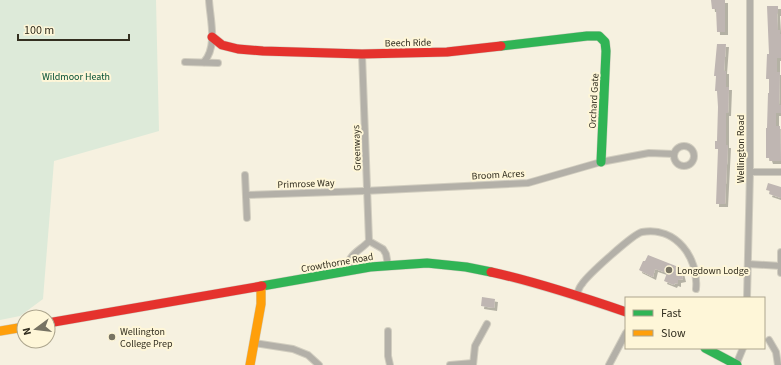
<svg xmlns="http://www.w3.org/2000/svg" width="781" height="365" font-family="'Source Sans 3',sans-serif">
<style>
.green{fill:#ddead9}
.building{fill:#bfb6b2;filter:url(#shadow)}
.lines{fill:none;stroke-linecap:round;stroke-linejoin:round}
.street-casing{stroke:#d1cdbf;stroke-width:8}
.fast-casing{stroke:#d1cdbf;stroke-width:10}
.slow-casing{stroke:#d1cdbf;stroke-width:10}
.jam-casing{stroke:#d1cdbf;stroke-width:10}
.street{stroke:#b3b0a8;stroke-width:6}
.fast{stroke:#30b455;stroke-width:9}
.slow{stroke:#ff9f0a;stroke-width:9}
.jam{stroke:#e5322d;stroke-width:9}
.poi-dot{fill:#777363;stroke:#fef6d8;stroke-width:1.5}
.labels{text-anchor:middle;stroke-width:4;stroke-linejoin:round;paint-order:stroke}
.street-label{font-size:10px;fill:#332f20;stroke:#fef6d8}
.park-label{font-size:10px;fill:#055033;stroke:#fef6d8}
.poi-label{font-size:10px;fill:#332f20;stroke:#fef6d8;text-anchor:start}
</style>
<defs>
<filter id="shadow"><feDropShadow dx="3" dy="3" stdDeviation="0" flood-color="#0004"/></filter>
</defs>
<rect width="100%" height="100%" fill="#f6f1e0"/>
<polygon class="green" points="0,0 156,0 159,131 54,161 43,299 20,316 0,320"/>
<g class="building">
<polygon points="711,0 725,0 725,32 717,32 716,9 712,9"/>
<polygon points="767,6 778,6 778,13 777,13 778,30 780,30 780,34 781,34 781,58 777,58 777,72 780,72 779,105 781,105 781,113 776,113 776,126 780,126 781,161 770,161 769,158 766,158 766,128 767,128 768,93 769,93 769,79 766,79 767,54 769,54"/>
<polygon points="717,44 726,44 724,71 726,71 726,87 729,87 728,113 726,113 726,145 728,145 725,204 716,204 718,149 715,149 715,141 717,141 718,107 717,91 715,91 716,76 714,76"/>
<polygon points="768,183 781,187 781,198 769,194 770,191 766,190"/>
<polygon points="648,255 681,268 680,270 681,271 683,279 678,280 678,284 675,283 674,285 664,281 667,273 655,269 653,277 639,270 643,261 645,261"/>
<polygon points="482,297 495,299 494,308 481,306"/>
</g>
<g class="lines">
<defs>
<g id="street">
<polyline points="185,62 218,63"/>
<path d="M 204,62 C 218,46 210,19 209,0"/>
<circle cx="684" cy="156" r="10"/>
<polyline points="750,172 781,172"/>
<polyline points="245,175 247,218"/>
<polyline points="246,195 364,191 528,183 601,162 649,153 674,154"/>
<polyline points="369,241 383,249 386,254 388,265"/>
<polyline points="781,252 781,273"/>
<polyline points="748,264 781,266"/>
<path d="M 350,270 L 350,259 C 355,251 363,248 369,241 L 362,54"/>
<path d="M 577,295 C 578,291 579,287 582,284 C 588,275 633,234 642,232 C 676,226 699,258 696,289"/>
<polyline points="747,298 750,172 750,0"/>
<polyline points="388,331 388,356 390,365"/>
<polyline points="769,340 776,352 778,365"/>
<polyline points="254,343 293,349 308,355 319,365"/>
<polyline points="450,365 473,363"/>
<polyline points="473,365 475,346 487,324"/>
<polyline points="609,365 626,333"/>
<polyline points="736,365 743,348"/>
</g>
<g id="fast">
<polyline points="501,46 587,36 599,36 605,42 606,51 601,162"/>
<polyline points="262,286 370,267 427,263 466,267 491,272"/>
<polyline points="705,348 737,365"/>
</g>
<g id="slow">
<polyline points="0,331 24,327"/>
<polyline points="250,365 261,304 261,286"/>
</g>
<g id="jam">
<polyline points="212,37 222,45 238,49 263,51 362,54 447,52 501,46"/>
<path d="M 491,272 C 537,282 582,297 626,312"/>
<polyline points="48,323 262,286"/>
</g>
</defs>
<use href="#street" class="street-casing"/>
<use href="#fast" class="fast-casing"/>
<use href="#slow" class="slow-casing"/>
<use href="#jam" class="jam-casing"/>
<use href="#street" class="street"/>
<use href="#fast" class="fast"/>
<use href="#slow" class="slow"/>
<use href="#jam" class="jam"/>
</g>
<g class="poi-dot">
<circle cx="669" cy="270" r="4"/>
<circle cx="112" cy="337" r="4"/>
</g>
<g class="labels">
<g class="street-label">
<text transform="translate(408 42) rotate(-1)" y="4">Beech Ride</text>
<text transform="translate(593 101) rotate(-87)" y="4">Orchard Gate</text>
<text transform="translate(356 148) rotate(-92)" y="4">Greenways</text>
<text transform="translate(740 149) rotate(-90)" y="4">Wellington Road</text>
<text transform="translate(498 174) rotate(-3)" y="4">Broom Acres</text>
<text transform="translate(306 183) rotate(-2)" y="4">Primrose Way</text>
<text transform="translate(337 262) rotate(-10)" y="4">Crowthorne Road</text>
</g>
<g class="park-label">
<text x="76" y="80">Wildmoor Heath</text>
</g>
<g class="poi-label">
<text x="677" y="274">Longdown Lodge</text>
<text x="120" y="335">Wellington<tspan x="120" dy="12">College Prep</tspan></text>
</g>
</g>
<rect x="625" y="297" width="140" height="52" fill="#fef6d8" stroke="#ada68e"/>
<rect x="633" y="310" width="20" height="6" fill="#30b455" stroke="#ada68e"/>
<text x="661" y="317" font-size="12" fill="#332f20">Fast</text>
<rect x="633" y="330" width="20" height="6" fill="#ff9f0a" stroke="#ada68e"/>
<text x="661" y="337" font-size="12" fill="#332f20">Slow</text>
<g transform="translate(36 329) rotate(255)"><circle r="19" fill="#fef6d8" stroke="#ada68e"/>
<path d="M0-3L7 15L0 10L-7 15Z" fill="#777363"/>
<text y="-6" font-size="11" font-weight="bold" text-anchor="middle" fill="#332f20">N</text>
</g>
<path d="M18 34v6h111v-6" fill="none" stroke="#332f20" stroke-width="2"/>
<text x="24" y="34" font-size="12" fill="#332f20" stroke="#fef6d8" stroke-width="3" paint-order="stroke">100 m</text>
</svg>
